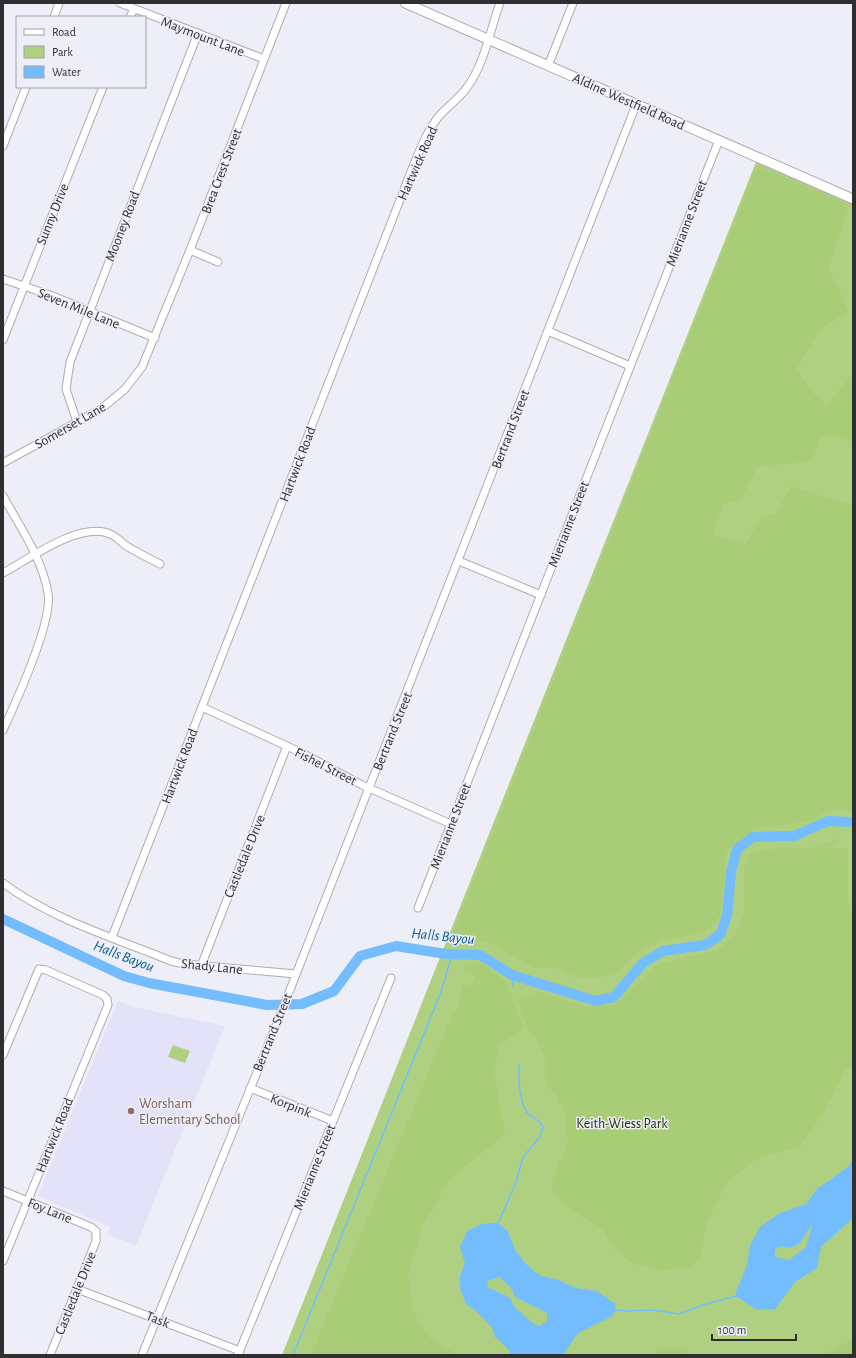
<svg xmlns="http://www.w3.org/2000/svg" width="856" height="1358" font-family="'Alegreya Sans',sans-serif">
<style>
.education{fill:#e4e2f8}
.green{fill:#afd080}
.forest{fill:#a9cc76}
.water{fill:#73bdfe;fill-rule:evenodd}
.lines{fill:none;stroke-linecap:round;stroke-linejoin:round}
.stream{stroke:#73bdfe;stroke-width:1.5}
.river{stroke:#73bdfe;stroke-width:10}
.minor-casing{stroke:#acadb6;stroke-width:9}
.secondary-casing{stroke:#acadb6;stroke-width:11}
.minor{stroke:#fff;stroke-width:7}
.secondary{stroke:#fff;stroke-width:9}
.education-dot{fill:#8d6e63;stroke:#edeef7;stroke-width:1.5}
.labels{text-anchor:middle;stroke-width:3;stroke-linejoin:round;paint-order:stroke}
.street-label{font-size:14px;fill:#2f2f32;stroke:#edeef7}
.education-label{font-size:14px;fill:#785e54;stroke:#edeef7;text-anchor:start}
.park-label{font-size:14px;fill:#222f0b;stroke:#edeef7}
.water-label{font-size:15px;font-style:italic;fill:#015b96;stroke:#edeef7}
</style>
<rect width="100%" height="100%" fill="#edeef7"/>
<polygon class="education" points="118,1001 134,1007 225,1026 136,1246 107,1234 110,1227 38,1196"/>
<g class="green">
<polygon points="756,162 853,203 853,1355 282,1355"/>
<polygon points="173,1045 190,1051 185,1063 168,1057"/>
</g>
<g class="forest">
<polygon points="757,166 849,205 828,269 837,286 848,312 821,328 796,369 811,391 827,405 853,374 853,442 835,435 820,438 810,462 758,466 740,501 723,503 713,534 745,545 761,518 776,513 791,487 853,505 853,811 829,810 810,821 754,829 727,850 720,916 711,927 689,936 662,940 636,954 614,975 581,979 554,967 534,968 494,945 468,936 452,936"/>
<polygon points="838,839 832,848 848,849 848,902 853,915 853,1064 845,1070 825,1110 800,1146 756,1159 726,1183 705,1226 700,1257 689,1267 660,1271 631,1263 612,1246 602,1228 566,1206 552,1190 556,1169 568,1143 566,1116 556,1095 547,1086 545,1076 545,1056 534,1036 528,1029 518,1001 539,992 589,1008 616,1004 658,965 685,957 718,951 735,934 744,914 744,869 750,853 765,849 811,848"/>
<polygon points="482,964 507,983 523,1028 498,1046 494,1075 505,1131 499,1139 450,1179 423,1225 408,1272 413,1312 430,1338 453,1352 455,1355 311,1355 451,1018 458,1008 462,985 470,985 476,979 472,972 465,972 466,966"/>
<polygon points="853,1336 853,1355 821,1355 849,1341"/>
<polygon points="687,1347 687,1355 651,1355 660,1348"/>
</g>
<g class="water">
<path d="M 853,1159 L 853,1218 L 821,1247 L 817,1268 L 795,1282 L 775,1309 L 757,1310 L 736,1296 L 736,1292 L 747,1265 L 750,1245 L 760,1227 L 780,1213 L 806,1204 L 817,1189 L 848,1167 ZM 812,1225 L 806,1247 L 789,1260 L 775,1257 L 775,1250 L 781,1246 L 790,1248 L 799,1244 Z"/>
<path d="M 498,1223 L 508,1231 L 515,1250 L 526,1264 L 539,1275 L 558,1280 L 576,1288 L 596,1291 L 616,1304 L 613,1316 L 578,1333 L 563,1355 L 512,1355 L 506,1347 L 495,1337 L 493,1329 L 478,1313 L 466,1304 L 460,1288 L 460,1276 L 465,1263 L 460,1247 L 467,1231 L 482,1224 ZM 499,1277 L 511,1288 L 515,1297 L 547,1313 L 547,1321 L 540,1326 L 534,1324 L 515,1308 L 510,1298 L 488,1287 L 487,1281 Z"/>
</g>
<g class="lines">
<g class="stream">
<polyline points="512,975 513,986"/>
<path d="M 498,1224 L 516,1182 L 523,1157 L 540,1137 L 543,1127 C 538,1118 531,1118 527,1112 C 518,1098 519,1080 519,1065"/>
<polyline points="614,1310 629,1311 653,1310 679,1314 706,1304 737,1296"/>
<polyline points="293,1355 441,992 452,955"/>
</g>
<polyline class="river" points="3,919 124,976 149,983 267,1005 302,1004 334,991 360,956 396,946 446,954 480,955 512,975 596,1001 614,997 643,963 663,951 705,945 720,935 727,916 731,872 737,849 753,837 794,836 828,821 853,822"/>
<defs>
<g id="minor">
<polyline points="120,3 264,59"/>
<polyline points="54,17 59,3"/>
<polyline points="130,17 134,9"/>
<polyline points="548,66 573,3"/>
<polyline points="3,146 26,87"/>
<polyline points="190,250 218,262"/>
<polyline points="3,279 50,295 155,338"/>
<polyline points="548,331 630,366"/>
<polyline points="3,340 103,87"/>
<polyline points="77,422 66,389 70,362 198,33"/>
<polyline points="3,463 101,409 125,389 142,367 190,250 286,3"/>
<path d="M 3,496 C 20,527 42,558 48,593 C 53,621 16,702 3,730"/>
<polyline points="459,561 541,595"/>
<path d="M 3,573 C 29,559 80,521 110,534 C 116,536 120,541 125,545 C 136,552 148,558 160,564"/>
<polyline points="202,707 302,753 362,785 451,824"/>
<path d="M 3,883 C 51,919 115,938 171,961 L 184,964 L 296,974"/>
<polyline points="418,908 719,140"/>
<path d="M 112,937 L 414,164 C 421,147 428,129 440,115 C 449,105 461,97 468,86 C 485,62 490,30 500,3"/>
<polyline points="201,966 287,746"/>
<polyline points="3,1055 39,969 46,970 103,995 107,999 108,1005 3,1261"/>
<polyline points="250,1088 333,1121"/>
<polyline points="3,1191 91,1227 96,1231 96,1241 50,1355"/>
<polyline points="77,1289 240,1351"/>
<polyline points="142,1355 277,1023 636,105"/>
<polyline points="238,1355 391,978"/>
</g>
<polyline id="secondary" points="405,3 853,199"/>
</defs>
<use href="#minor" class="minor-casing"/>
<use href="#secondary" class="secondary-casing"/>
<use href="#minor" class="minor"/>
<use href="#secondary" class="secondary"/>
</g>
<circle class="education-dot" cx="131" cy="1111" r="4"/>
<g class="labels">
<g class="street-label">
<text transform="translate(203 36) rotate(21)" y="5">Maymount Lane</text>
<text transform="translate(629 101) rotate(24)" y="5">Aldine Westfield Road</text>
<text transform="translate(417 163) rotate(-66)" y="5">Hartwick Road</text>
<text transform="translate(221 171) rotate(-69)" y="5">Brea Crest Street</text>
<text transform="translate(52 214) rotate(-68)" y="5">Sunny Drive</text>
<text transform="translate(686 223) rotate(-69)" y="5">Mierianne Street</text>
<text transform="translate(122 226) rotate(-69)" y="5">Mooney Road</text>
<text transform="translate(79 308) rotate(22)" y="5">Seven Mile Lane</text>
<text transform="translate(70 425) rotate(-30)" y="5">Somerset Lane</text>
<text transform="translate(510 429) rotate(-69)" y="5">Bertrand Street</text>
<text transform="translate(297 464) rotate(-69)" y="5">Hartwick Road</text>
<text transform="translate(568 524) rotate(-69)" y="5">Mierianne Street</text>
<text transform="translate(392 731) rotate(-68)" y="5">Bertrand Street</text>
<text transform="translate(179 766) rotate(-69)" y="5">Hartwick Road</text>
<text transform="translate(326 766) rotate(27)" y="5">Fishel Street</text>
<text transform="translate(450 826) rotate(-69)" y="5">Mierianne Street</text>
<text transform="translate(244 856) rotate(-68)" y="5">Castledale Drive</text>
<text transform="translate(212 966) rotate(6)" y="5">Shady Lane</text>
<text transform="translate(272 1032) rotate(-68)" y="5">Bertrand Street</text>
<text transform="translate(291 1105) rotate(22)" y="5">Korpink</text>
<text transform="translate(54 1135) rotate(-68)" y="5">Hartwick Road</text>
<text transform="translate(314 1167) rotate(-68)" y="5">Mierianne Street</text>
<text transform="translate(50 1210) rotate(22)" y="5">Foy Lane</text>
<text transform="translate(75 1293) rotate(-68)" y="5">Castledale Drive</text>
<text transform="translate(158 1319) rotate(21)" y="5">Task</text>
</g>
<g class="education-label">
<text x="139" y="1108">Worsham<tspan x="139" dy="16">Elementary School</tspan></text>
</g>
<g class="park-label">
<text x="622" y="1128">Keith-Wiess Park</text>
</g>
<g class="water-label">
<text transform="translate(443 936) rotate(6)" y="5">Halls Bayou</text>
<text transform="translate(124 956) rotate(21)" y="5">Halls Bayou</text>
</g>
</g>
<rect width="856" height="1358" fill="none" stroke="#2f2f32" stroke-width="8"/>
<rect x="16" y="16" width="130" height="72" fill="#edeef7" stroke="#a1a2a8"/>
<rect x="24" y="29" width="20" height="6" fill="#ffffff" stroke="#a1a2a8"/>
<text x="52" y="36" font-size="12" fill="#2f2f32">Road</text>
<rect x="24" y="46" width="20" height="12" fill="#afd080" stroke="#a1a2a8"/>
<text x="52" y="56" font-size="12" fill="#2f2f32">Park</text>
<rect x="24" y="66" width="20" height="12" fill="#73bdfe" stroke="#a1a2a8"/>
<text x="52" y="76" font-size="12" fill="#2f2f32">Water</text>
<path d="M712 1334v6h84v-6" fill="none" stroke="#2f2f32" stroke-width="2"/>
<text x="718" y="1334" font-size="12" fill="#2f2f32" stroke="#edeef7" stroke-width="3" paint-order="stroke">100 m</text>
</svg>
